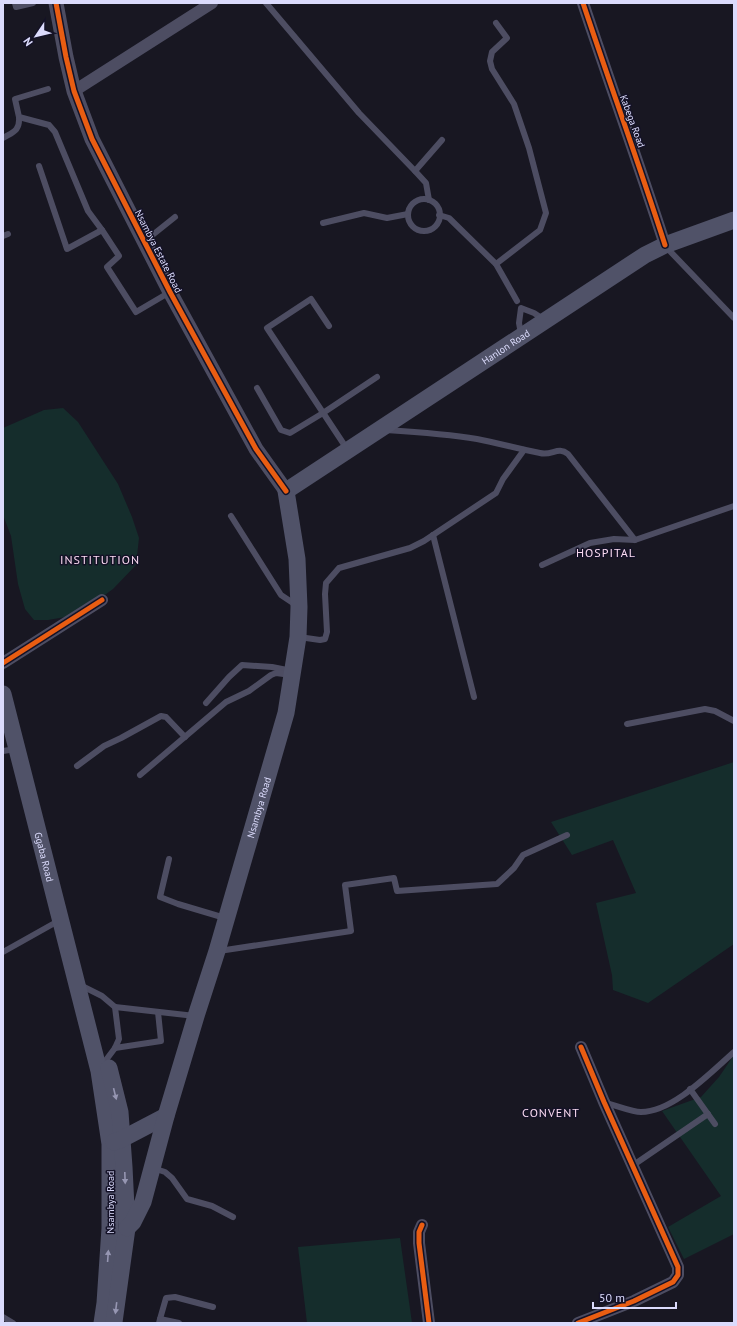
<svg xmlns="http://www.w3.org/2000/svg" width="737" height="1326" font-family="'PT Sans',sans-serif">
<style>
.green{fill:#152d2c}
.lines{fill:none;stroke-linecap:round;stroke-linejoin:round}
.service{stroke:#4d4d62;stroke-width:6}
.minor{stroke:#4d4d62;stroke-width:12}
.tertiary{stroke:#4d4d62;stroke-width:15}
.secondary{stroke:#505268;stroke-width:17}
.cycleway-casing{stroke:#141227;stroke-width:8}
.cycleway{stroke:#e95d12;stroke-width:5}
.oneway{fill:#9696b2}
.labels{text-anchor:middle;stroke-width:3;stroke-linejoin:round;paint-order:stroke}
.street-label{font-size:10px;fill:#dbdbfc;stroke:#141227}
.quarter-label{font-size:12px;letter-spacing:1px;fill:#fcdcf3;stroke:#141227}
</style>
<rect width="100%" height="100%" fill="#181722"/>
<g class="green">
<polygon points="63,408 78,422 118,484 132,517 139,538 136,565 113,589 77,615 48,620 34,620 25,609 18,584 11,536 3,515 3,428 44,410"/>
<polygon points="734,762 734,944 648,1003 613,990 612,975 596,903 636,893 613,840 572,855 551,822"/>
<polygon points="734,1055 734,1234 684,1259 668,1227 721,1196 662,1111 701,1097 719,1077"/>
<polygon points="400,1238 412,1323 307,1323 298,1247"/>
</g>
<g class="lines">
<g class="service">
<polyline points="15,3 16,7 33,3"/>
<polyline points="266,3 359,113 415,171"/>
<polyline points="48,89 15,99 19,117 49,125 55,132 88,211 102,230 119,256 107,267 136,312 170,292"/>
<path d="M 3,138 C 13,132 20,131 19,117"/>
<polyline points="39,166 67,249 102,230"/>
<circle cx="424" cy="215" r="16"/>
<polyline points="429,200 426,183 415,171 442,140"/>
<polyline points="439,215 449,218 496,264 517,301"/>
<polyline points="323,223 364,213 387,218 408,214"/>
<polyline points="3,236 8,234"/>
<polyline points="145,241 175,217"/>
<polyline points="666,247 734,318"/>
<polyline points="496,264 540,230 546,213 529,148 514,104 492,69 490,61 492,52 507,38 496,23"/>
<polyline points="329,326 311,299 267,328 347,449"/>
<polyline points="521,334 519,323 521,308 534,313 543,319"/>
<polyline points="257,388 281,430 290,433 323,413 377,377"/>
<path d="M 386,430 C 417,432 447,434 477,439 C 498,443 519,449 540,453 C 552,456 558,446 568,454 L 635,540"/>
<polyline points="231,516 281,595 296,605"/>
<polyline points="433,535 474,697"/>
<polyline points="542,565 590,543 614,539 635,540 734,506"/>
<polyline points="299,637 320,640 325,639 327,632 325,594 326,583 339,568 410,548 424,541 496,493 503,479 524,450"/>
<polyline points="206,703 229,677 242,665 272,667 292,671"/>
<polyline points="627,724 705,709 715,711 734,721"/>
<polyline points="3,751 16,749"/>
<polyline points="77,766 104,746 121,738 161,716 166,717 185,737"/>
<polyline points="140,775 226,702 249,691 271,675 276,673 291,675"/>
<polyline points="169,859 160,897 178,904 225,918"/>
<polyline points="219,951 351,931 345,885 394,878 397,891 497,884 514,868 523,855 567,835"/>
<polyline points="3,952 60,920"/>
<polyline points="80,985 102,996 115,1007 119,1039 115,1048 106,1060"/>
<polyline points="115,1007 195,1016"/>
<polyline points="115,1048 161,1041 158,1012"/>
<polyline points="690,1089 715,1124"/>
<path d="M 605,1103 C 616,1105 631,1112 641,1112 C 673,1112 711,1072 734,1052"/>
<polyline points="632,1166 708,1114"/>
<polyline points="153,1168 165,1172 172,1178 187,1199 212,1206 233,1217"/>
<polyline points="3,1317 13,1323"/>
<polyline points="160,1319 166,1298 175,1297 213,1307"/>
<polyline points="159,1323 160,1319 179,1323"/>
</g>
<g class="minor">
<path d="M 583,3 C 610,84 639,164 665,245"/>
<polyline points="74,91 212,3"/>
<polyline points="3,663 102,600"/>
<polyline points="422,1225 419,1232 419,1243 429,1323"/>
<polyline points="578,1323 634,1301 673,1282 678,1275 678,1267 604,1102 581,1047"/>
</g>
<polyline class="tertiary" points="56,3 66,57 74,91 92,139 170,292 256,449 286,491"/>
<g class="secondary">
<path id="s1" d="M 3,694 L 99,1071 L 110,1144 L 110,1228 L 105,1303 L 102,1323"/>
<polyline points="109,1068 120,1112 124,1167 127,1228 114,1322"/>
<polyline points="114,1142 122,1139 166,1116"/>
<path id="s2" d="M 127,1228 L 133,1222 L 143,1202 L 166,1116 L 196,1016 L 217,951 L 286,713 L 298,637 L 299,607 L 297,559 L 286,491 L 645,255 L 665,245 L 734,220"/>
</g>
<defs>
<g id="cycleway">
<polyline points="56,3 66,57 74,91 92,139 170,292 256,449 286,491"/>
<path d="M 583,3 C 610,84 639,164 665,245"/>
<polyline points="3,663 102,600"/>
<polyline points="422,1225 419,1232 419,1243 429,1323"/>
<polyline points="578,1323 634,1301 673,1282 678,1275 678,1267 604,1102 581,1047"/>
</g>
</defs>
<use href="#cycleway" class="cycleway-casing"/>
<use href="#cycleway" class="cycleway"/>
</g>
<defs><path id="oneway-solid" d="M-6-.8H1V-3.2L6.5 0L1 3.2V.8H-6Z"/></defs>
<g class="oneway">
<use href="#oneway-solid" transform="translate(115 1094) rotate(76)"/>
<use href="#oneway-solid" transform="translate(125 1178) rotate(88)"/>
<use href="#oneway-solid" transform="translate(108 1256) rotate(-86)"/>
<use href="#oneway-solid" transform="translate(116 1308) rotate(97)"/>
</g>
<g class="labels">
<g class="street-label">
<text transform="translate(633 121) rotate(70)" y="4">Kabega Road</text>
<text transform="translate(159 251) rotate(63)" y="4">Nsambya Estate Road</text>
<text dy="4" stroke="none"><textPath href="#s2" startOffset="1027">Hanlon Road</textPath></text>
<text dy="4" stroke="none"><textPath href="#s2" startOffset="442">Nsambya Road</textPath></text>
<text dy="4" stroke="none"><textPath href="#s1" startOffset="168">Ggaba Road</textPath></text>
<text transform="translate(110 1202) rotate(-90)" y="4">Nsambya Road</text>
</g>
<g class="quarter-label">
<text x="606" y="557">HOSPITAL</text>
<text x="100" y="564">INSTITUTION</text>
<text x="551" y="1117">CONVENT</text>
</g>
</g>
<rect width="737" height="1326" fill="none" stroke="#dbdbfc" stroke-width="8"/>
<g transform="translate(36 36) rotate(235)" stroke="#141227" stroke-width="3" paint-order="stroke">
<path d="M0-3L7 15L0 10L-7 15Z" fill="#dbdbfc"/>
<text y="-6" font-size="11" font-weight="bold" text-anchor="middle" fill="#dbdbfc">N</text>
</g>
<path d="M593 1302v6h83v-6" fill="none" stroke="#dbdbfc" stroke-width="2"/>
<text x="599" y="1302" font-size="12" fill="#dbdbfc" stroke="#141227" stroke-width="3" paint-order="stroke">50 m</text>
</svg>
